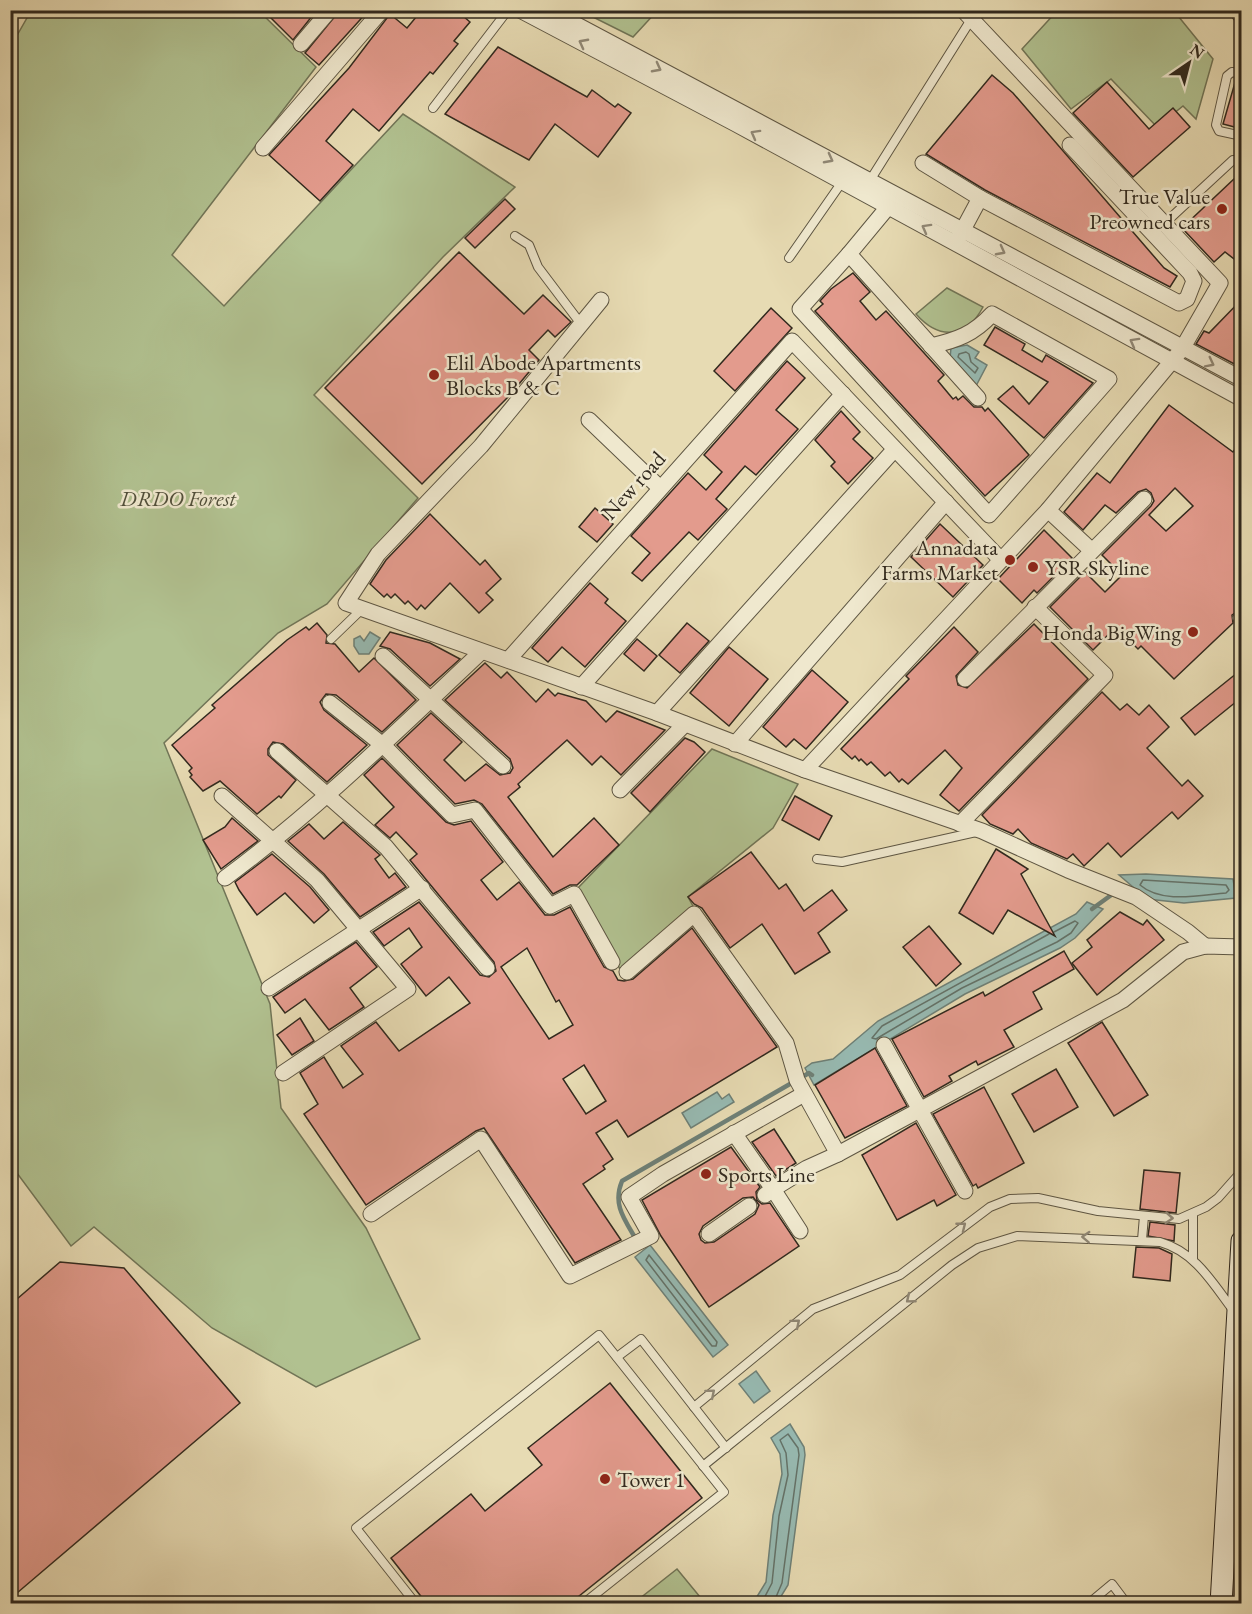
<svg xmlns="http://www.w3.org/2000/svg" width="1252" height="1614" font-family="'EB Garamond',serif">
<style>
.green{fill:#b1c190;stroke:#717557;stroke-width:1.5}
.water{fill:#97bab2;stroke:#6e8077;stroke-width:1.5}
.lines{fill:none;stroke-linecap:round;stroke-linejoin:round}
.shore{stroke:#647268;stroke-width:1.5}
.stream{stroke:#6e8077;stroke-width:4.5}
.building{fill:#e39b8d;stroke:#31291e;stroke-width:1.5;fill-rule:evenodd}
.lane-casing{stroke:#5e5643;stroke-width:10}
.street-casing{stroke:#5e5643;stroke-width:17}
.secondary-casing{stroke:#31291e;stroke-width:23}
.lane{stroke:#efe8ce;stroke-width:8}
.street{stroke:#efe8ce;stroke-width:15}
.secondary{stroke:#efe8ce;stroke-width:21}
.oneway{stroke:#908876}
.poi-dot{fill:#8f2418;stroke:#efe8ce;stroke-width:2}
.labels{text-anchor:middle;stroke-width:5;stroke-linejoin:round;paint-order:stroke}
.poi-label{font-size:22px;fill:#31291e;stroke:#efe8ce;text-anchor:start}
.street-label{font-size:22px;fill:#31291e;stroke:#efe8ce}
.park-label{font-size:22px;font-style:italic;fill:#514f3a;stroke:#efe8ce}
</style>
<rect width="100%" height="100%" fill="#e7dbb3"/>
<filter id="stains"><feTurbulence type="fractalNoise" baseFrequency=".00333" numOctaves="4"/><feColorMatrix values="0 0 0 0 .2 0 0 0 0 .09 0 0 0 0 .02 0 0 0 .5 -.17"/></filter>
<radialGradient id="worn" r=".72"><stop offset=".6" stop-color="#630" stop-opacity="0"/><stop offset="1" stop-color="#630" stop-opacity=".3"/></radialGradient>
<g class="green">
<polygon points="31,11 259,11 316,67 172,255 224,306 403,114 515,187 443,257 314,395 418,498 327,604 278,633 164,743 270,1004 281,1108 366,1228 420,1339 316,1387 212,1328 94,1227 71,1246 11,1165 11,46"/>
<polygon points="581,11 657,11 633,37"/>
<polygon points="1057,11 1174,11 1213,59 1196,119 1183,106 1157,127 1111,79 1071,109 1022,49"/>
<path d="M 947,288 L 983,307 C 966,339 939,340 916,314 Z"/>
<polygon points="712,749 798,784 773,828 688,897 694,908 621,971 577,889"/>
<polygon points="677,1569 705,1603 634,1603"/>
</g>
<g class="water">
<polygon points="967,345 979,352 975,358 987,365 976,386 950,358 951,348"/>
<polygon points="370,632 380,638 369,654 359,654 354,646 354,639 360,636 364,641"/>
<polygon points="1146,874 1233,879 1236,898 1184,903 1147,899 1119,875"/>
<polygon points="1087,902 1103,909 1075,938 1060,948 965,994 814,1085 805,1068 812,1063 833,1059 878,1021 1076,914"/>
<polygon points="717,1092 722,1099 729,1094 734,1102 691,1128 682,1113"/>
<polygon points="650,1245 728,1345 713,1357 635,1257"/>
<polygon points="756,1371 770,1391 754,1403 739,1384"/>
<polygon points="790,1424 804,1447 805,1455 788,1585 777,1603 753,1603 766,1582 773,1515 782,1474 780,1454 771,1438"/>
</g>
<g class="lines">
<g class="shore">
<polygon points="966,352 969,354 971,362 978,368 975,373 958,357 959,354"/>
<path d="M 1143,880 L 1226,885 L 1229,890 L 1226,893 C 1200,895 1162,904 1140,885 Z"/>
<polyline points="1049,934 882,1026 872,1038 876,1039 962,988 1057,942 1071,933 1078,923 1075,921 1054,932"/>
<polygon points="649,1255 717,1342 716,1346 712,1346 646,1260"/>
<polyline points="761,1604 772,1583 779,1516 788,1475 786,1453 780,1440 788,1434 798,1448 799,1455 782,1583 773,1604"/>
</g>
<g class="stream">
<polyline points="1092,909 1114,893"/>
<path d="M 637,1241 C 625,1220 612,1205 622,1181 L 809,1073 L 812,1075"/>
</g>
</g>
<g class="building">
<polygon points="263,10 317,10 293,40"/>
<polygon points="340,10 369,10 319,65 305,53"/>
<polygon points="422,10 456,10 470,22 454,41 458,44 433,74 430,72 379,131 353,109 326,141 353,165 320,201 269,155 349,68 390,14 407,28"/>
<polygon points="498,47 587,97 592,90 615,107 618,104 631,113 598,157 555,124 529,160 445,114"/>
<polygon points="992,75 1013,93 1164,268 1177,276 1170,287 985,190 926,154"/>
<polygon points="1236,79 1242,80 1242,129 1223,124"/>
<polygon points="1107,82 1149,129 1173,108 1190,127 1133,177 1073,113"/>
<polygon points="1235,178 1242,184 1242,265 1225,252 1214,262 1182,228"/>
<polygon points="505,199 515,209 475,248 465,238"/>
<polygon points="459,252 524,314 543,295 571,322 555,337 548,330 529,350 539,360 509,396 422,484 325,388"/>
<polygon points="853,273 870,292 860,301 876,320 886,311 944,375 938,381 953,399 956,397 958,400 963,396 974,407 982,407 985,411 988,408 1029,455 985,496 815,311 823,304 820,301 831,289"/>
<polygon points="1242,299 1242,368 1196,344 1204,331 1209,333"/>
<polygon points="771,308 792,328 735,391 714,371"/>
<polygon points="995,327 1025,344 1022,350 1042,362 1046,355 1093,383 1044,438 998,399 1013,386 1029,404 1048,382 984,345"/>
<polygon points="787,361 805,378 776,410 798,429 756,475 745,466 716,499 727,509 698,540 689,532 642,581 632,573 650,553 631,536 688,473 706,490 722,472 704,455"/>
<path d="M 1169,405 L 1233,452 L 1242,440 L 1242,608 L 1232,615 L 1233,623 L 1174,679 L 1141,646 L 1138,649 L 1116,627 L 1093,650 L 1050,607 L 1085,572 L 1105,592 L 1122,575 L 1102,555 L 1151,506 L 1154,501 L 1151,493 L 1146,489 L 1138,492 L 1116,513 L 1105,505 L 1083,530 L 1064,512 L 1097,473 L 1110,483 ZM 1175,488 L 1193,506 L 1166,531 L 1149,515 Z"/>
<polygon points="841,411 860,432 853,439 873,458 848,484 831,466 835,462 815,440"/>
<polygon points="595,508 613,524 597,542 579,527"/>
<polygon points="430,514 480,565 485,560 501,579 486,593 493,600 479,613 450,583 425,609 421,605 417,610 408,601 405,604 395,594 391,598 387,594 384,597 370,584 386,560"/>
<polygon points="940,524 983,565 953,597 911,557"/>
<polygon points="1044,530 1072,558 1037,593 1034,590 1022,603 998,579"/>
<polygon points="590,583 608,599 605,603 626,621 585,667 562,647 548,662 532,648"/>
<polygon points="317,623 327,635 326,643 335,644 359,672 374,658 416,700 382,732 336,695 326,694 320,702 324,710 367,745 327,782 283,744 273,742 268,749 268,755 296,780 281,798 279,796 257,814 220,781 203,791 190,777 192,775 189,771 192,768 172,745 215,708 212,705 287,640 306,627 309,630"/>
<polygon points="687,623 709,641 680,673 659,655"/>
<polygon points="1034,624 1088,679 959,811 940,795 962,768 945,750 908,784 902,779 899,782 890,772 885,776 871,762 867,765 861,759 859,761 855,756 852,759 841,749 909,679 906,676 954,627 978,652 956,676 958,685 967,688"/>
<polygon points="390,632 430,643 460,659 430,686 390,649 380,646"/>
<polygon points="637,639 657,656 644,671 624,654"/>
<polygon points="729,647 768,679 729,726 690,693"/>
<polygon points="485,663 501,678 507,672 536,702 548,689 555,696 558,693 586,701 606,722 617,711 665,730 621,775 601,756 592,765 567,740 518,784 520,787 508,797 553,857 594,818 619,845 577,885 570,885 553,894 482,804 474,800 455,804 397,745 431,713 462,742 444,760 465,781 486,764 500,775 510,773 513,768 510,759 445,700"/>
<polygon points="1242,669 1242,697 1195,735 1181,718"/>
<polygon points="812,670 848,702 806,749 794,739 786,747 763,727"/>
<polygon points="1102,692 1120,710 1127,704 1139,715 1149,705 1169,727 1147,748 1182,786 1188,780 1203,796 1178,819 1172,812 1121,857 1108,843 1084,866 1073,854 1067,859 1031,843 1018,829 1013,834 990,824 982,815"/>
<polygon points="685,738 694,742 705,752 650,812 631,793"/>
<path d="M 382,758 L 446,822 L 454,825 L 471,821 L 503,862 L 481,880 L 497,900 L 519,882 L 545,915 L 554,915 L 570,907 L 604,967 L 613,971 L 618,980 L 624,981 L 633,979 L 692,928 L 777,1047 L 628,1137 L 617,1120 L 596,1133 L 613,1159 L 603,1166 L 605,1169 L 583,1184 L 621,1240 L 575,1263 L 484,1128 L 476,1131 L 366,1205 L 304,1114 L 318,1104 L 300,1073 L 324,1057 L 343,1088 L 363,1074 L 341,1046 L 376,1022 L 399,1051 L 470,1003 L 449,977 L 426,996 L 401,964 L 422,947 L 409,928 L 384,946 L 373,932 L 419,902 L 480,975 L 489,977 L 496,971 L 494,962 L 410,860 L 417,854 L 396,832 L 390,838 L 375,825 L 394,807 L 364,775 ZM 527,948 L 556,1002 L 559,1000 L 573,1025 L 549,1039 L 501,967 ZM 584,1065 L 606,1101 L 586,1114 L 563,1079 Z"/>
<polygon points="795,796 832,816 819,840 782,820"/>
<polygon points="232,818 258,841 221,869 203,840 225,827"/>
<polygon points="343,822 380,855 375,859 389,878 395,873 406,887 360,917 324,874 288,841 309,824 324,839"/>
<polygon points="996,849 1028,869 1021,874 1055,936 1008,910 993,934 959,913"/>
<polygon points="751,852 779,889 786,884 804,911 832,890 847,910 818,933 830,952 795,974 762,924 730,948 702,908 694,904 688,897"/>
<polygon points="272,854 310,887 329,910 314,923 285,893 257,915 239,890 235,882"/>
<polygon points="1120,912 1143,925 1147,920 1164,940 1097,995 1072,963 1092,947 1087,940"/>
<polygon points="929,926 961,964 936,986 903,947"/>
<polygon points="356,942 377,967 350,988 364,1007 329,1030 305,999 285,1013 273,997"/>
<polygon points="1064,951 1074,969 1033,992 1042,1009 1004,1030 1014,1047 978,1065 976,1061 949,1076 952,1081 924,1097 892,1039 983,992 985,996"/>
<polygon points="300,1018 314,1041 292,1055 277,1035"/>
<polygon points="1102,1022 1148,1095 1114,1116 1068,1043"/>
<polygon points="875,1048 907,1106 845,1138 815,1085"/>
<polygon points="1056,1069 1078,1107 1034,1132 1012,1094"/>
<polygon points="984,1087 1024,1163 978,1188 976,1184 973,1186 933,1114"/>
<polygon points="916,1123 956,1195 937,1206 934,1200 897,1220 862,1155"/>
<polygon points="774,1129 796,1163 776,1176 752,1142"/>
<path d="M 731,1147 L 760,1187 L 756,1192 L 757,1200 L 762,1204 L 770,1203 L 799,1246 L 709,1307 L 661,1236 L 642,1200 ZM 753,1197 L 759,1205 L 755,1214 L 714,1242 L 705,1243 L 701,1240 L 699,1234 L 703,1226 L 743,1198 Z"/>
<polygon points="1144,1170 1180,1173 1176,1213 1140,1209"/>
<polygon points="1150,1222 1175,1225 1174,1241 1148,1236"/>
<polygon points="1136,1247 1159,1248 1172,1254 1170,1281 1133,1277"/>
<polygon points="60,1262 124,1268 240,1403 10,1599 10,1305"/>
<polygon points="610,1383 702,1498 569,1604 427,1604 391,1558 471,1494 485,1511 542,1465 528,1448"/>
</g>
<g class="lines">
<defs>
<g id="lane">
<polyline points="1242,74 1232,72 1227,76 1216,125 1219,131 1242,136"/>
<polyline points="433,108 508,10"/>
<polyline points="869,182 972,18"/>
<polyline points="1165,223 1233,160 1242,160"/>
<polyline points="515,236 529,245 538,267 581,324"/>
<polyline points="789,258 842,182"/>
<polyline points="1237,618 1242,614"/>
<polyline points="331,639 361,610"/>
<polyline points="817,859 842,862 976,832"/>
<polyline points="1193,1214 1193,1259"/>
<polyline points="1142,1240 1144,1216"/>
<polyline points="617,1357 641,1339 726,1448"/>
<polyline points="694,1407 813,1309 900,1275 990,1207 1010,1199 1038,1198 1098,1211 1179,1219 1206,1207 1218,1198 1242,1171"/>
<path d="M 703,1466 L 952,1265 L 978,1248 L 1017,1236 L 1160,1242 C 1195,1252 1212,1282 1233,1310"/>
<polyline points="416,1604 356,1528 599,1335 724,1492 583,1604"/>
<polyline points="1088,1604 1112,1584 1127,1604"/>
</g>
<g id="street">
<polyline points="520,10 736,124 1242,399"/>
<polyline points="549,10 1242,379"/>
<polyline points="1236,10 1242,17"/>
<polyline points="301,44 330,10"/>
<polyline points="263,148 382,10"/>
<polyline points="923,163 980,198"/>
<polyline points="888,207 849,254 978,398"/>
<polyline points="958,239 980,198 1179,303 1187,299 1194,281 1190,273 1070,145"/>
<path d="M 849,254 L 800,309 L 989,515 L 1109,379 L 992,314 C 974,334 957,340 931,346"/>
<polyline points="601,300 481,446 378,554 346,603 657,713 805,770 982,831 1068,870 1136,897 1188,932 1205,946"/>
<polyline points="589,420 660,488"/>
<polyline points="1048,510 1091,550"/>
<polyline points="383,656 503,766"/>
<polyline points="508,660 792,341 1001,560"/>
<polyline points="965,679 1144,499"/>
<polyline points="581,687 843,394"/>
<polyline points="330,703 384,746 452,815 475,810 550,906 574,894 612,962"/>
<polyline points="657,713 894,450"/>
<polyline points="735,744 946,502"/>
<polyline points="277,751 386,847 487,968"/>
<polyline points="805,770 1048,510 1182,349 1220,283 963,10"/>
<polyline points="620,790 685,724"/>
<polyline points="222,796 317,880 408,989 283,1073"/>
<polyline points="960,824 1105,675 1035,607"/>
<path d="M 225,878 C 317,810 398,730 481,652"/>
<polyline points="627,972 694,914 786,1043 797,1080 838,1154"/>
<polyline points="269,988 422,888"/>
<polyline points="884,1045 965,1191"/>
<polyline points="734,1133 773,1189 765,1195"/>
<polyline points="371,1214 481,1139 570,1276 651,1236 629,1197 663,1174 804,1094"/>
<polyline points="800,1231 773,1189 807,1168 838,1154 1123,1000 1183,952 1205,946 1242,947"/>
<polyline points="709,1234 749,1206"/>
</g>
<polyline id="secondary" points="1221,1604 1242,1241"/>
</defs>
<use href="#lane" class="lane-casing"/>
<use href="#street" class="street-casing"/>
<use href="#secondary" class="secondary-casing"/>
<use href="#lane" class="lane"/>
<use href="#street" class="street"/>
<use href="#secondary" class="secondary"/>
</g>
<defs><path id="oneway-chevron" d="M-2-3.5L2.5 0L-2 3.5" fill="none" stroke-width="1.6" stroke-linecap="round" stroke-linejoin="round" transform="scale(1.5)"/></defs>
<g class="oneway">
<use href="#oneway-chevron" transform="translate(583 43) rotate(-152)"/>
<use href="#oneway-chevron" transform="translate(657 68) rotate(28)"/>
<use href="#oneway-chevron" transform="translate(755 134) rotate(-151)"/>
<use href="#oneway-chevron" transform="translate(829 159) rotate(28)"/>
<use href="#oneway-chevron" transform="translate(926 228) rotate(-151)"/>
<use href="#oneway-chevron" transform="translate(1001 251) rotate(28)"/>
<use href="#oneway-chevron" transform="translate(1134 342) rotate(-151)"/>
<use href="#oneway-chevron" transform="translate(1210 363) rotate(27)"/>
<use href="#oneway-chevron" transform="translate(1169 1218) rotate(4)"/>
<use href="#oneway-chevron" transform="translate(962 1226) rotate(-38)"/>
<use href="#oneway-chevron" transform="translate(1086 1237) rotate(-177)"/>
<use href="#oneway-chevron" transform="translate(910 1299) rotate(141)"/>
<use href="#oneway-chevron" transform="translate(796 1323) rotate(-40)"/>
<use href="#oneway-chevron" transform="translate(711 1393) rotate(-40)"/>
</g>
<g class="poi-dot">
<circle cx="1222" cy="209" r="6"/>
<circle cx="434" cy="375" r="6"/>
<circle cx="1010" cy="560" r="6"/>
<circle cx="1033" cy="567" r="6"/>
<circle cx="1193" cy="632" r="6"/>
<circle cx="706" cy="1174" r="6"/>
<circle cx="605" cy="1479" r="6"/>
</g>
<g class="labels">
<g class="poi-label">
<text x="1210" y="204" text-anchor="end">True Value<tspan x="1210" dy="25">Preowned cars</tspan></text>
<text x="446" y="370">Elil Abode Apartments<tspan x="446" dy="25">Blocks B &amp; C</tspan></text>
<text x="998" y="555" text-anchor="end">Annadata<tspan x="998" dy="25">Farms Market</tspan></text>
<text x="1045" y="575">YSR Skyline</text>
<text x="1181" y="640" text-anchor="end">Honda BigWing</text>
<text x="718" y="1182">Sports Line</text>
<text x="617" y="1487">Tower 1</text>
</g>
<g class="street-label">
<text transform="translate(633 485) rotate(-48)" y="8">New road</text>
</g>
<g class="park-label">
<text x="178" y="506">DRDO Forest</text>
</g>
</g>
<rect width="1252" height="1614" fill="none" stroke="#e7dbb3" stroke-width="36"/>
<rect x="12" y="12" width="1228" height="1590" fill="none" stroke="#31291e" stroke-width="3"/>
<rect x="18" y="18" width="1216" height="1578" fill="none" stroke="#31291e" stroke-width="1.5"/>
<g transform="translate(1189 63) rotate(35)" stroke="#efe8ce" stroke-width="4.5" paint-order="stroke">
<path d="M0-4.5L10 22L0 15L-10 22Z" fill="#31291e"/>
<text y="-9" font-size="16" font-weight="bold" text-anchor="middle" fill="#31291e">N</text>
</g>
<rect width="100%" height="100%" filter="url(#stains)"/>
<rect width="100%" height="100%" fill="url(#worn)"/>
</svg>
